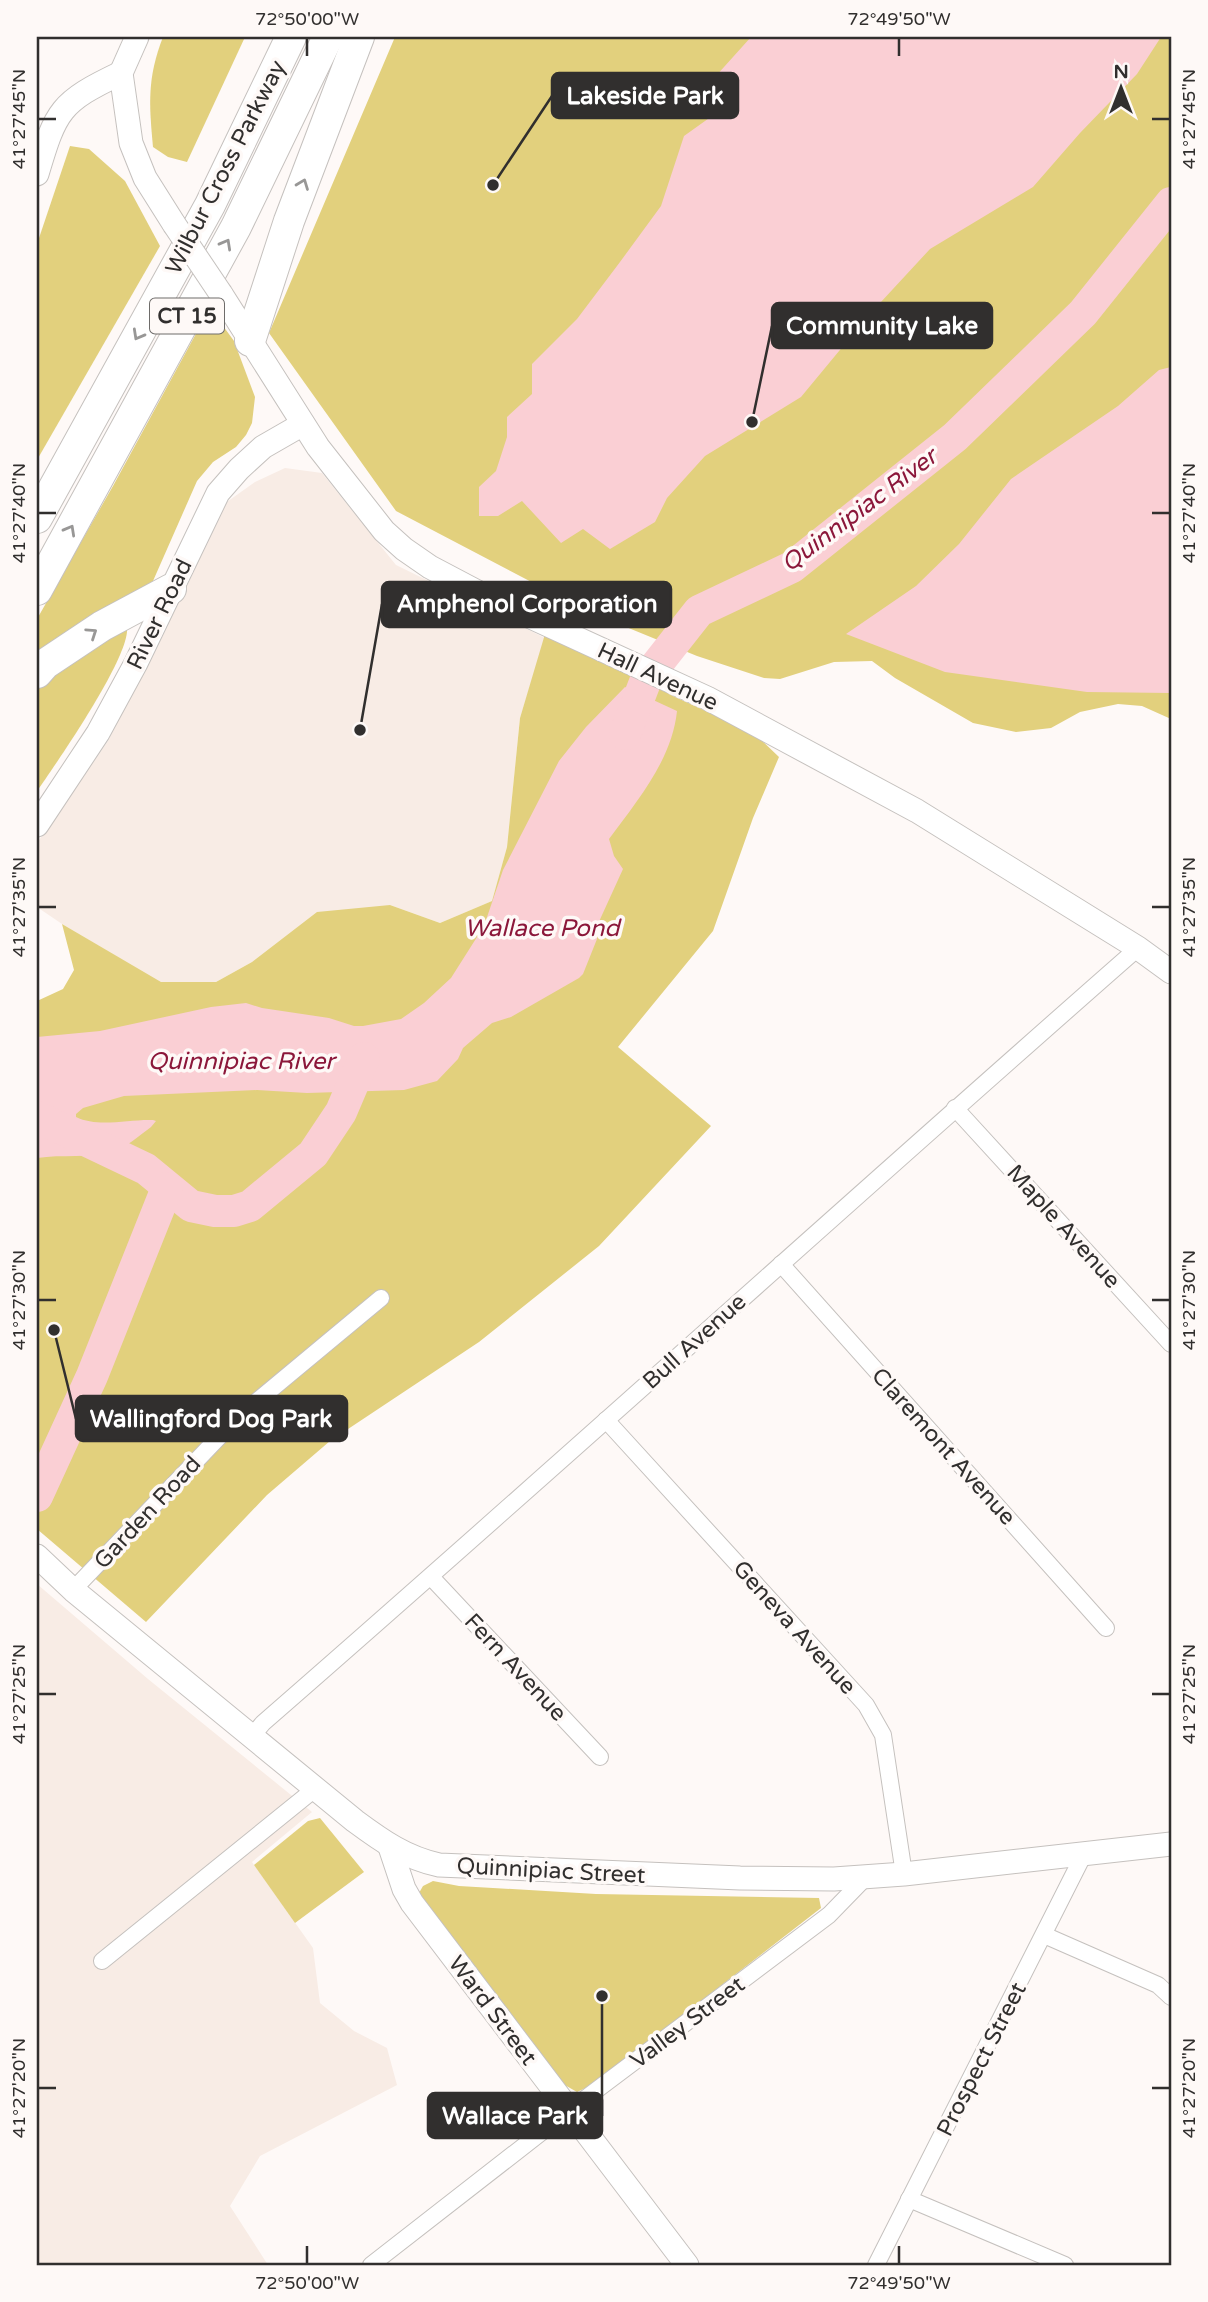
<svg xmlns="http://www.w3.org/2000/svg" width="1208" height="2302" font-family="'Varela Round',sans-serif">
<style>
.built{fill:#f8ece5}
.green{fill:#e2d07d}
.water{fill:#facfd4}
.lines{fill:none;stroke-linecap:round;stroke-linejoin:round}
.river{stroke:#facfd4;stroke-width:32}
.street-casing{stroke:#c5c1be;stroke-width:18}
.secondary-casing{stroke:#c5c1be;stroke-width:25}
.highway-casing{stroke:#c5c1be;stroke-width:32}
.street{stroke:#fff;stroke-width:16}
.secondary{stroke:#fff;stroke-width:23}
.highway{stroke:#fff;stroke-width:30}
.secondary-bridge-casing{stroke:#c5c1be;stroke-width:25;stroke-linecap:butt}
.secondary-bridge{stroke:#fff;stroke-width:23}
.oneway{stroke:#989796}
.ticks{fill:none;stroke:#312f2e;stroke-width:2.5}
.labels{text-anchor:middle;stroke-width:7;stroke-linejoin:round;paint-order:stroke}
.shield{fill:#fef9f7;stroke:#6e6c6a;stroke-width:2}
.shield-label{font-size:21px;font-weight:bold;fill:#312f2e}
.street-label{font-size:23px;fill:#312f2e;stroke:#fef9f7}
.water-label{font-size:24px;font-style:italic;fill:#8b173a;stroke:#fef9f7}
.leader{fill:none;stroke:#312f2e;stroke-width:2.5}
.callout-dot{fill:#312f2e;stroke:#fef9f7;stroke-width:2.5}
.callout{fill:#312f2e;stroke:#312f2e;stroke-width:2.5}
.callout-label{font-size:24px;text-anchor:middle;font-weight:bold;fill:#fff}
.neatline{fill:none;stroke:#312f2e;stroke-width:2.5}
.ticks-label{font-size:18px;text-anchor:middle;fill:#312f2e}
</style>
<rect width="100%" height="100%" fill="#fef9f7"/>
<g class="built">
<polygon points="285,468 322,473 396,565 545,638 520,718 507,847 492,901 440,923 390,905 252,962 216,982 161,983 62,924 37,907 37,843 108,741 224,504 255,482"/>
<polygon points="37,1584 148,1679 312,1812 252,1862 313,1948 320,2003 354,2031 387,2048 397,2085 260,2156 230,2206 268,2265 37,2265"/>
</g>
<g class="green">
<path d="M 163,37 L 245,37 L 187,162 L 168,157 L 153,147 C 149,104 147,78 163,37 Z"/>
<polygon points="395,37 1171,37 1171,719 1142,706 1118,704 1080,712 1051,728 1016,732 973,723 895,678 872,661 834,662 780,679 764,678 697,656 587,611 396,511 269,333"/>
<polygon points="70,146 89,149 125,181 160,246 37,460 37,244"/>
<polygon points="210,308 234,341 255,397 252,423 246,435 236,447 213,462 197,481 153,581 37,661 37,619 113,486"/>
<path d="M 127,628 C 130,657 56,764 37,791 L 37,686 L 109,634 Z"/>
<polygon points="545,634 612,662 673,696 754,733 779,757 753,818 713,931 618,1047 711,1126 599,1246 479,1342 330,1441 267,1495 146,1622 37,1529 37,1001 63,989 74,970 62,924 161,982 216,982 252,962 317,912 390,905 440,923 492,901 507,847 520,718"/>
<polygon points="320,1818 364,1872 295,1923 254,1865 308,1821"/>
<polygon points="433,1881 459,1886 596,1894 819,1898 821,1908 594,2084 577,2092 563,2084 419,1893 423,1886"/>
</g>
<g class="water">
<polygon points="751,37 1161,37 1137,74 1080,133 1033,187 930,249 868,316 801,397 705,456 667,498 655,522 610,549 583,529 561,543 522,501 498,516 479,516 479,487 496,471 507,437 507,417 532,394 532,364 577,319 620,262 661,206 684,136 712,116 706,87"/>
<polygon points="1171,367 1171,693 1087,692 945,672 846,634 916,586 959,544 1011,479 1118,406 1159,370"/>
<path d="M 625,687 L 677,711 C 672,760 637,801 609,839 L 614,856 L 623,869 L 597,926 L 597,939 L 583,974 L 579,978 L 511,1017 L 492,1023 L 463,1048 L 458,1059 L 437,1081 L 404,1090 L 307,1093 L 257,1090 L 124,1096 L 83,1108 L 76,1114 L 76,1117 C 98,1128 129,1119 153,1120 L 156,1121 L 151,1127 C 140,1135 127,1147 114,1151 C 89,1159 62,1154 37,1158 L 37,1037 L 100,1031 L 211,1007 L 246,1003 L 262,1008 L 329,1018 L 354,1026 L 363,1026 L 401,1019 L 424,1003 L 451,978 L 484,926 L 503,870 L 559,761 L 586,727 Z"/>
</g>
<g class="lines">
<g class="river">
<polyline points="625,734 647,677 699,611 792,567 955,437 1083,313 1171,203"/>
<polyline points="37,1117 146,1169 191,1206 215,1211 234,1211 250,1206 313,1154 341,1112 364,1058"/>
<polyline points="37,1496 92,1376 167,1188"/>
</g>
<defs>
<g id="street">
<polyline points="955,1108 1171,1344"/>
<polyline points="781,1264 1106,1628"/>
<polyline points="606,1420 866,1705 883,1735 904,1874"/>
<polyline points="432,1578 600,1757"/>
<polyline points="73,1590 239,1416 381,1298"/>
<path d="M 252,1736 L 263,1723 C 557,1467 845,1205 1138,948"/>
<polyline points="1044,1935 1158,1985 1171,1997"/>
<polyline points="102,1961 316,1788"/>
<polyline points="909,2199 1065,2265"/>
<polyline points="371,2265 570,2110 829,1915 866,1877"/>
<polyline points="876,2265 1085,1852"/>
</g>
<g id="secondary">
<polyline points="137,37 121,73 131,143 145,178 174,224"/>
<path d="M 37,174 C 56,110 60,102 121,73"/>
<polyline points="221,294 318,447 384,531 404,549 430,567 485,596 707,698 917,811 1138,948 1171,972"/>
<polyline points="37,825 98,733 136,663 218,493 239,469 263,447 303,424"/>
<path d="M 37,1556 L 73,1590 L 355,1821 C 382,1841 406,1858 439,1865 L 740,1878 L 834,1879 L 904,1874 L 1171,1844"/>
<polyline points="390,1847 404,1889 412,1903 687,2265"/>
</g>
<g id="highway">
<polyline points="250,341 289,221 359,37"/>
<polyline points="37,518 210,205 291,37"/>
<polyline points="37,590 236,227 328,37"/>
<polyline points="37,673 45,664 102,626 171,589"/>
</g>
</defs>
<use href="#street" class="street-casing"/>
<use href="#secondary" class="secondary-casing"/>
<use href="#highway" class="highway-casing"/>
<use href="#street" class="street"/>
<use href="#secondary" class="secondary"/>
<use href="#highway" class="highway"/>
<defs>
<polyline id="secondary-bridge" points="174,224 221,294"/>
</defs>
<use href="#secondary-bridge" class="secondary-bridge-casing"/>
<use href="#secondary-bridge" class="secondary-bridge"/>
</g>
<defs><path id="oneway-chevron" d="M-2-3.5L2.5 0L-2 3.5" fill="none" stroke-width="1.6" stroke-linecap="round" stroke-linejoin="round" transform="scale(1.75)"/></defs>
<g class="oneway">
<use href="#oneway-chevron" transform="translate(303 184) rotate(-69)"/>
<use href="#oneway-chevron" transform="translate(226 244) rotate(-61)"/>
<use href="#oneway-chevron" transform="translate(138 335) rotate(119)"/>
<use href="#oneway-chevron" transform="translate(70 530) rotate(-61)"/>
<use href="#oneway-chevron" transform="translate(92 633) rotate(-34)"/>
</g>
<path class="ticks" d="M 307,38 L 307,56M 899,38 L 899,56M 38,119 L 56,119M 1152,119 L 1170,119M 38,513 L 56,513M 1152,513 L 1170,513M 38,907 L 56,907M 1152,907 L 1170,907M 38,1300 L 56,1300M 1152,1300 L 1170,1300M 38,1694 L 56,1694M 1152,1694 L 1170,1694M 38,2088 L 56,2088M 1152,2088 L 1170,2088M 307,2246 L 307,2264M 899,2246 L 899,2264"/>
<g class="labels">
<rect class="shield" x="150" y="298.5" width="74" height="35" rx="5"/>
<g class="shield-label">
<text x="187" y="323">CT 15</text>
</g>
<g class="street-label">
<text transform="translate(225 167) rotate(-63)" y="8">Wilbur Cross Parkway</text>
<text transform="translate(159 614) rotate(-64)" y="8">River Road</text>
<text transform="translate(658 676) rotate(25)" y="8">Hall Avenue</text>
<text transform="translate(1064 1226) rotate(48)" y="8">Maple Avenue</text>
<text transform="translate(694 1341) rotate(-42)" y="8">Bull Avenue</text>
<text transform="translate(944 1446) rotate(48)" y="8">Claremont Avenue</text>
<text transform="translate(147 1512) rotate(-47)" y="8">Garden Road</text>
<text transform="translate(795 1627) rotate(48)" y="8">Geneva Avenue</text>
<text transform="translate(516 1667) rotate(47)" y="8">Fern Avenue</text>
<text transform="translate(551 1870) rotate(3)" y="8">Quinnipiac Street</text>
<text transform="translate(493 2010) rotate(53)" y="8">Ward Street</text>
<text transform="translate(687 2022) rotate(-37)" y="8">Valley Street</text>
<text transform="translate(981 2059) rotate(-63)" y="8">Prospect Street</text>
</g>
<g class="water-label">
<text transform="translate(859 510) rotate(-37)" y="8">Quinnipiac River</text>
<text x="542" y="936">Wallace Pond</text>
<text x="241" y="1069">Quinnipiac River</text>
</g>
</g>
<path class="leader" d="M493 185L552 96M752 422L772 326M360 730L382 604M54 1330L76 1419M602 1996L602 2116"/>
<g class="callout-dot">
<circle cx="493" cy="185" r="7"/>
<circle cx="752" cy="422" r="7"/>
<circle cx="360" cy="730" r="7"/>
<circle cx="54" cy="1330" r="7"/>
<circle cx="602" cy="1996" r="7"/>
</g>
<g class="callout">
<rect x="552" y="73" width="186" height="45" rx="7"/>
<rect x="772" y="303" width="220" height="45" rx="7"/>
<rect x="382" y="582" width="289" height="45" rx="7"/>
<rect x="76" y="1396" width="271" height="45" rx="7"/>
<rect x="428" y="2093" width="174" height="45" rx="7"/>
</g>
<g class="callout-label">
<text x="645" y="104">Lakeside Park</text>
<text x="882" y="334">Community Lake</text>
<text x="527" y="612">Amphenol Corporation</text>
<text x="211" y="1427">Wallingford Dog Park</text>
<text x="515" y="2124">Wallace Park</text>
</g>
<rect width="1208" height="2302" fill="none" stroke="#fef9f7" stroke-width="77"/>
<g transform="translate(1121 88)" stroke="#fef9f7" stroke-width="5" paint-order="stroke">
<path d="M0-5L12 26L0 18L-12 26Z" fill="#312f2e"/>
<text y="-10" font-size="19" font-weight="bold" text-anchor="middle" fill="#312f2e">N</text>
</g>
<rect x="38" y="38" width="1132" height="2226" class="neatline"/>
<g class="ticks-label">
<text x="307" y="25">72°50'00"W</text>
<text x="899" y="25">72°49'50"W</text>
<text transform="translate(19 119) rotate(-90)" y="6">41°27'45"N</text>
<text transform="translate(1189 119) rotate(-90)" y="6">41°27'45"N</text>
<text transform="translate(19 513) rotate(-90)" y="6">41°27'40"N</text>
<text transform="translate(1189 513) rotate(-90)" y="6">41°27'40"N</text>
<text transform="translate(19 907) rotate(-90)" y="6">41°27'35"N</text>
<text transform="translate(1189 907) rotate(-90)" y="6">41°27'35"N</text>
<text transform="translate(19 1300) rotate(-90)" y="6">41°27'30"N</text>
<text transform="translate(1189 1300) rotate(-90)" y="6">41°27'30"N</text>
<text transform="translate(19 1694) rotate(-90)" y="6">41°27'25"N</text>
<text transform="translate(1189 1694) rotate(-90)" y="6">41°27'25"N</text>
<text transform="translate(19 2088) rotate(-90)" y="6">41°27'20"N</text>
<text transform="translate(1189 2088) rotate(-90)" y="6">41°27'20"N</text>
<text x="307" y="2289">72°50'00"W</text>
<text x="899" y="2289">72°49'50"W</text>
</g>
</svg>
